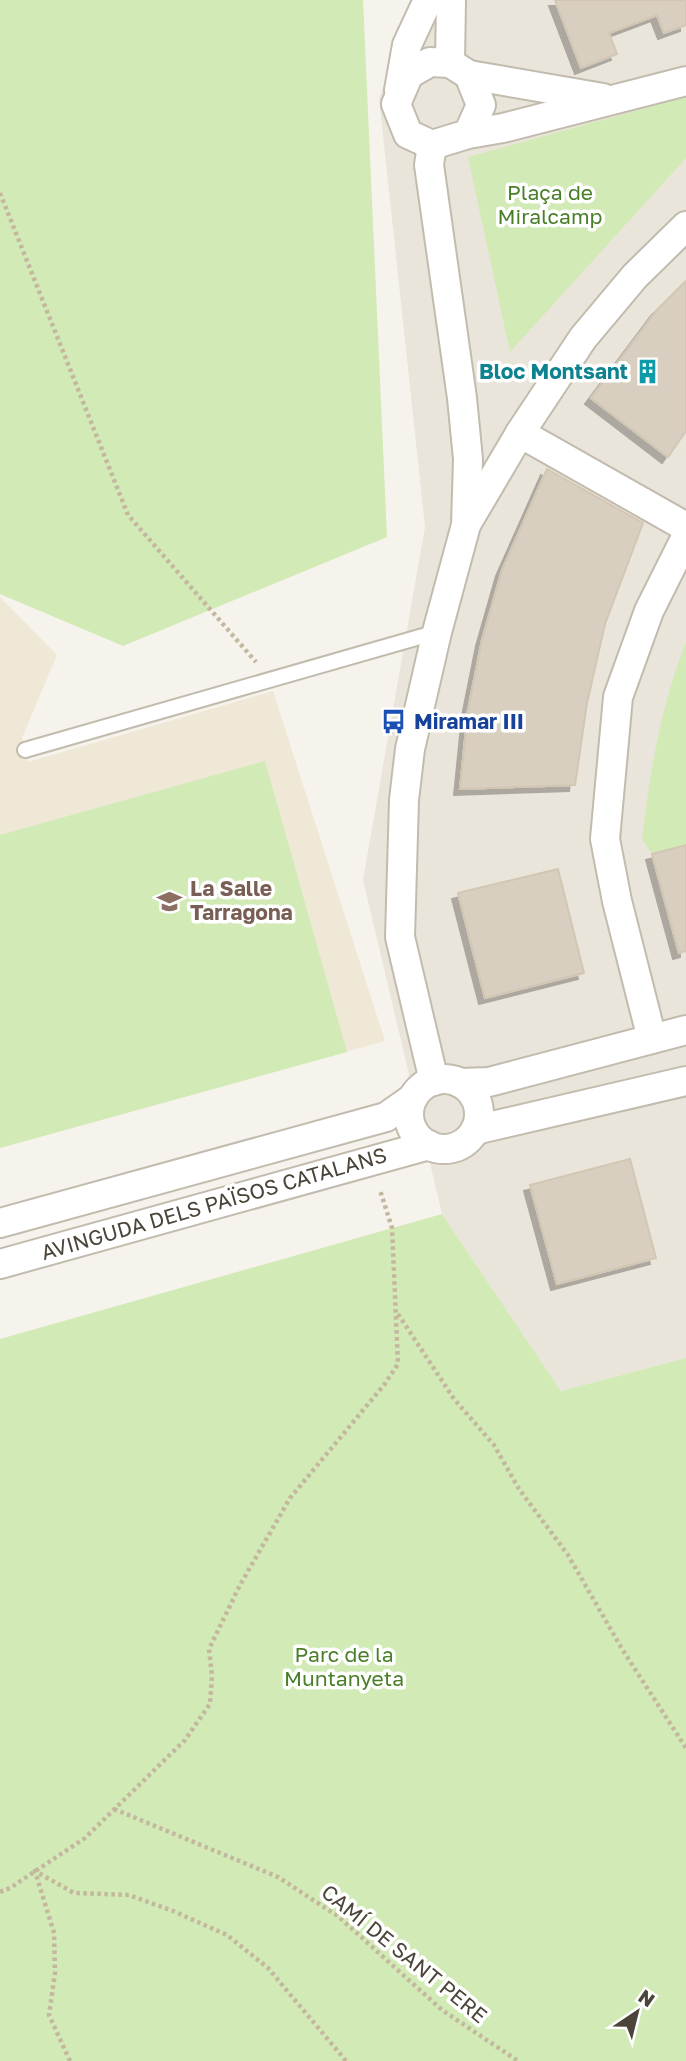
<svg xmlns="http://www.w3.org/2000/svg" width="686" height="2061" font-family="'Golos Text',sans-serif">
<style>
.residential{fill:#eae5da}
.education{fill:#efe8d6}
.green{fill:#d2eab5}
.building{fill:#d8cfc1;stroke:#d3c7b4;stroke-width:2;filter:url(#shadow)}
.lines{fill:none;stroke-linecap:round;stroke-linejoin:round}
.lane-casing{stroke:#c2bbae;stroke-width:18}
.street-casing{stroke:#c2bbae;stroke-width:32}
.path{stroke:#c4b79f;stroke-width:4.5;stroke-dasharray:3.5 3.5;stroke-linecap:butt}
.lane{stroke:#fff;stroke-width:14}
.street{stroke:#fff;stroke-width:28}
.labels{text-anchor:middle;stroke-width:7;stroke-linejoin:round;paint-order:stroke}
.park-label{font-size:21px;fill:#4a7f2a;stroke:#fff}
.culture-label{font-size:21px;font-weight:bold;fill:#0d838f;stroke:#fff;text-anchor:end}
.transit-label{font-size:21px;font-weight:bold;fill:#164399;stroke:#fff;text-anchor:start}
.education-label{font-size:21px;font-weight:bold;fill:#785e54;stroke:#fff;text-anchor:start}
.street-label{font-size:21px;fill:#4b4439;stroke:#fff}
</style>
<defs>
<filter id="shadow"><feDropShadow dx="-6" dy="6" stdDeviation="0" flood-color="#0004"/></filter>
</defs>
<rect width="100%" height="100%" fill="#f6f3ec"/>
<polygon class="residential" points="417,0 686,0 686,1358 561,1391 442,1214 363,880 425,527 379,98"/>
<polygon class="education" points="0,597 57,655 22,738 28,762 273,691 385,1041 0,1148"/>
<g class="green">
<polygon points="0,0 363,0 387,537 123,646 0,594"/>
<polygon points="686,97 686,158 510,352 468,157"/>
<path d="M 686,642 L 686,845 L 652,854 L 642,839 C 650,772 661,705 686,642 Z"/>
<polygon points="265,761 347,1052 0,1148 0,835"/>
<polygon points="442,1214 561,1391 686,1358 686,2061 0,2061 0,1339"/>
</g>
<g class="building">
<polygon points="555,0 686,0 686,25 664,33 657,15 609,33 617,54 581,68"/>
<polygon points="686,281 686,431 668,457 591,398 657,310"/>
<polygon points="547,469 643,523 605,624 587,703 575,785 460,789 468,710 482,640 502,570"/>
<polygon points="686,845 686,951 679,953 652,854"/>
<polygon points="558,869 584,973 485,998 458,893"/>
<polygon points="630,1159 656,1258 557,1284 530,1185"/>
</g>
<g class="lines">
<defs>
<polyline id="lane" points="25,750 437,632"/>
<g id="street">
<polyline points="450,63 451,0"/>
<polyline points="469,75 603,98"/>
<polyline points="399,90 407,45 428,0"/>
<polyline points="468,134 481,105 469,75 450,63 430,62 409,74 396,104 408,134 432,145 468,134 503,128 686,81"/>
<polyline points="432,145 429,165 462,398 468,459 466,525 437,632 410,749 404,800 400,937 434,1081"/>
<polyline points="520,433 686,527"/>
<polyline points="467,523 520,433 583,338 635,276 686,226"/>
<polyline points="652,1039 617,901 605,839 618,697 649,611 686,537"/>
<circle cx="444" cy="1114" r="35"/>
<polyline points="460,1083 489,1082 686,1030"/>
<polyline points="475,1130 686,1081"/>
<polyline points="0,1223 386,1117 413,1098"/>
<polyline points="0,1264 429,1145"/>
</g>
</defs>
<use href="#lane" class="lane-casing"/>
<use href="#street" class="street-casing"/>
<g class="path">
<polyline points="0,193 128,515 256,662"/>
<polyline points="398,1314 454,1399 494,1445 519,1489 568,1555 622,1649 686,1748"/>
<polyline points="114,1809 278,1877 339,1917 442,2010 518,2061"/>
<polyline points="0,1892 10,1888 85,1838 185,1740 210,1704 212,1676 209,1649 240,1585 290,1498 384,1385 398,1364 392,1228 380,1190"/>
<polyline points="70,2061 49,2015 55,1973 54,1933 35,1871 74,1893 129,1895 173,1911 227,1935 268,1968 346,2061"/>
</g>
<use href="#lane" class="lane"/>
<use href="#street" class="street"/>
</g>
<defs>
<symbol id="building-bare" viewBox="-9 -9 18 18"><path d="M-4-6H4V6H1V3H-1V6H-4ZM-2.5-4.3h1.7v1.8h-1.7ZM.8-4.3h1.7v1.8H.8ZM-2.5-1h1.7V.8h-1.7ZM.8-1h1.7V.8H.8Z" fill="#0f9aa8" stroke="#fff" stroke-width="2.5" paint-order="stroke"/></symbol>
<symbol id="bus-bare" viewBox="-9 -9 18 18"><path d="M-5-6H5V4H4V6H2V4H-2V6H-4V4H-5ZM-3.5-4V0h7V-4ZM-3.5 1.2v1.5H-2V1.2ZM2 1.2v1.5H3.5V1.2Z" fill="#1a4fb4" stroke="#fff" stroke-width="2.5" paint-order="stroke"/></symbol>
<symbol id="school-bare" viewBox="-9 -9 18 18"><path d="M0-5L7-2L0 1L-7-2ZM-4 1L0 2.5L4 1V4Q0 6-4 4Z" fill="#8d6e63" stroke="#fff" stroke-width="2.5" paint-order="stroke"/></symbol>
</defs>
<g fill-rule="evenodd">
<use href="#building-bare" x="630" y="354" width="35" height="35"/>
<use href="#bus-bare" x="376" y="704" width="35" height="35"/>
<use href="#school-bare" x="152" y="884" width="35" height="35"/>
</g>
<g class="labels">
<g class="park-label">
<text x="550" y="200">Plaça de<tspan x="550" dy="24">Miralcamp</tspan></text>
<text x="344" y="1662">Parc de la<tspan x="344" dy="24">Muntanyeta</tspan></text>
</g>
<g class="culture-label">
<text x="628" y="379">Bloc Montsant</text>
</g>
<g class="transit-label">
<text x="414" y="729">Miramar III</text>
</g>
<g class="education-label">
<text x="190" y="896">La Salle<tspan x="190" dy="24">Tarragona</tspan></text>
</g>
<g class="street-label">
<text transform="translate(214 1204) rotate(-16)" y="7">AVINGUDA DELS PAÏSOS CATALANS</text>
<text transform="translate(404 1954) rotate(39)" y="7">CAMÍ DE SANT PERE</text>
</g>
</g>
<g transform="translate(637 2012) rotate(35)" stroke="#ffffff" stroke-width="5" paint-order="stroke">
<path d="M0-5L12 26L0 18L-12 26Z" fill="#4b4439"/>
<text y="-10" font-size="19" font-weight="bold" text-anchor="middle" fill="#4b4439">N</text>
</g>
</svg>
